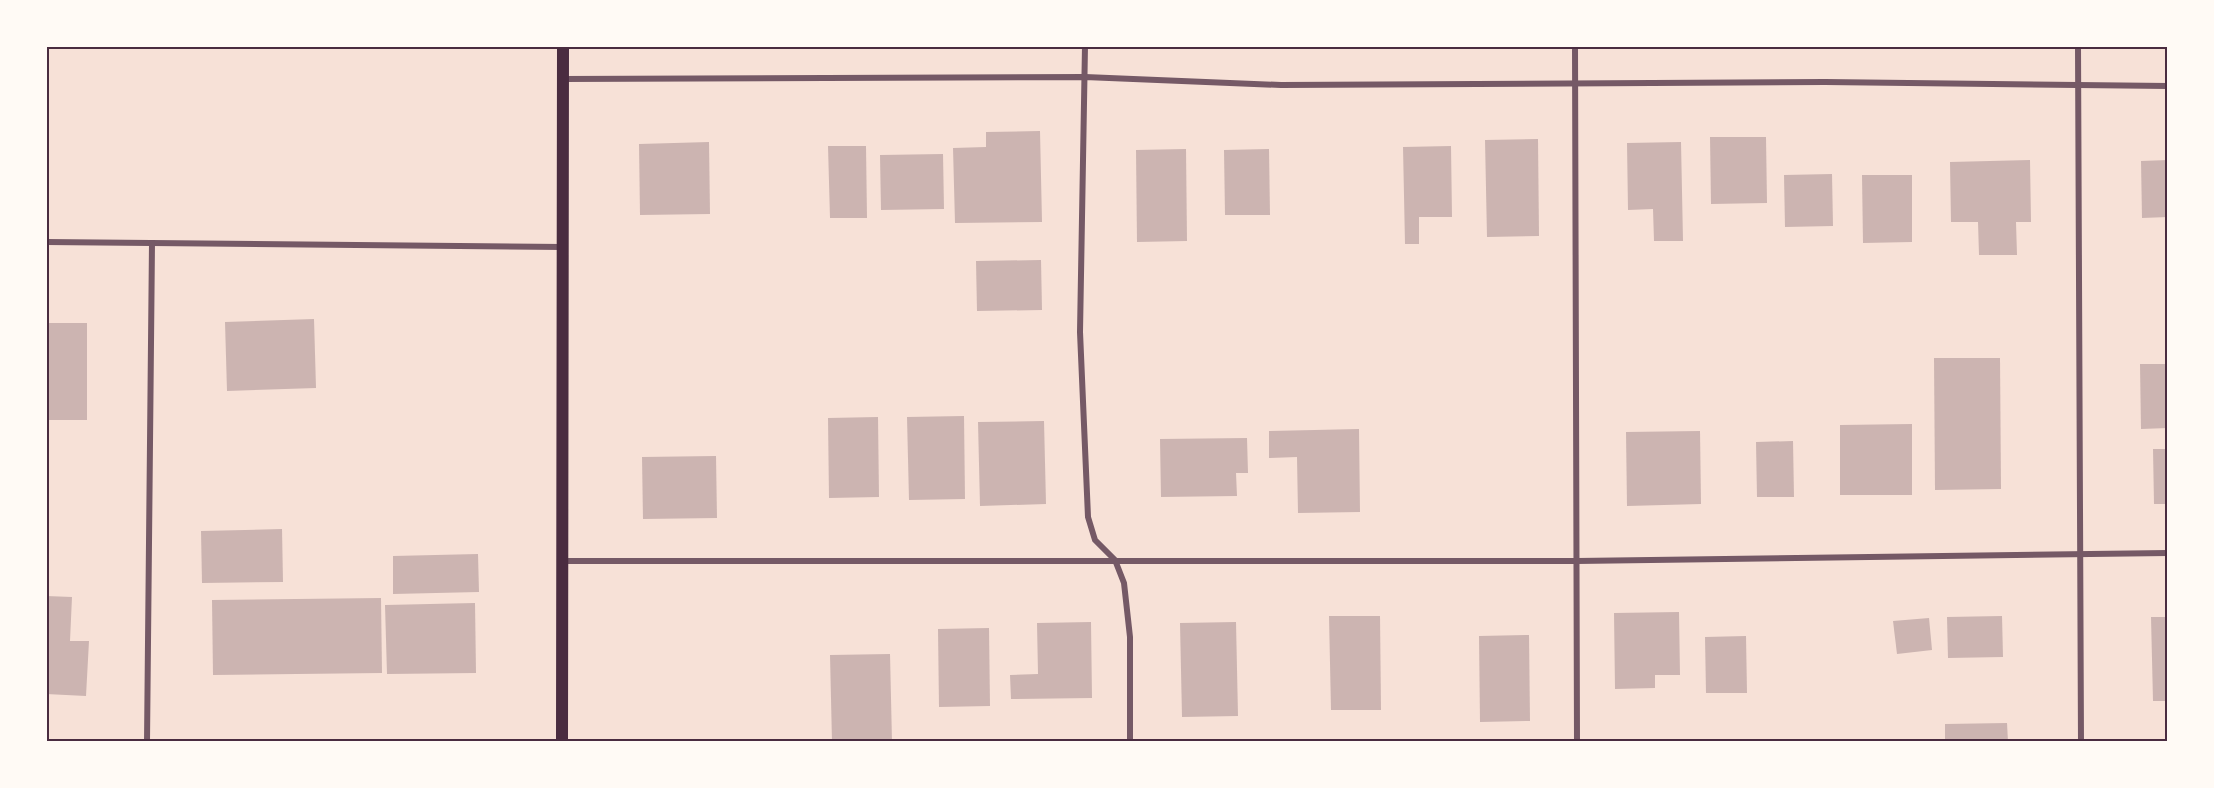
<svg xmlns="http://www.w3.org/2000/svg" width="2214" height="788" font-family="'Open Sans',sans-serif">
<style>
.building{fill:#ccb4b1}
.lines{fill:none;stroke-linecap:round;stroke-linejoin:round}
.minor{stroke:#755966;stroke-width:6}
.secondary{stroke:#4a2c40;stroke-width:12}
.neatline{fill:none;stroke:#4a2c40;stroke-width:2}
</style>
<rect width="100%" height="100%" fill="#f7e1d7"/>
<g class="building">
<rect x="380" y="46" width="40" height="3"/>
<polygon points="1040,131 1042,222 955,223 953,148 986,147 986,132"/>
<polygon points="1710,137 1766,137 1767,203 1711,204"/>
<polygon points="1538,139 1539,236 1487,237 1485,140"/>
<polygon points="709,142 710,214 640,215 639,144"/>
<polygon points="1681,142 1683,241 1654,241 1653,209 1628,210 1627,143"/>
<polygon points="828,146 866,146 867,218 830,218"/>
<polygon points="1451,146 1452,217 1419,217 1419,244 1405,244 1403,147"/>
<polygon points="1186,149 1187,241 1137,242 1136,150"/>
<polygon points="1269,149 1270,215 1225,215 1224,150"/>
<polygon points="943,154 944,209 881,210 880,155"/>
<polygon points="2030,160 2031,222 2016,222 2017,255 1979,255 1978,222 1951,222 1950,162"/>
<polygon points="2168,160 2168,217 2142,218 2141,161"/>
<polygon points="1832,174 1833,226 1785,227 1784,175"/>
<polygon points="1862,175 1912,175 1912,242 1863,243"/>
<polygon points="1041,260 1042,310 977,311 976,261"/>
<polygon points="314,319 316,388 227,391 225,322"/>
<rect x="46" y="323" width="41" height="97"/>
<polygon points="1934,358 2000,358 2001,489 1935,490"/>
<polygon points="2140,364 2168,364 2168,428 2141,429"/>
<polygon points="964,416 965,499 909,500 907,417"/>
<polygon points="878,417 879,497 829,498 828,418"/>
<polygon points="1044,421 1046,504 980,506 978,422"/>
<polygon points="1912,424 1912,495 1840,495 1840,425"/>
<polygon points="1359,429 1360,512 1298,513 1297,457 1269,458 1269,431"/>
<polygon points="1700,431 1701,504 1627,506 1626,432"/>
<polygon points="1247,438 1248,473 1236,473 1237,496 1161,497 1160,439"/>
<polygon points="1793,441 1794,497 1757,497 1756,442"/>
<polygon points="2153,449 2168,449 2168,504 2154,504"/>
<polygon points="716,456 717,518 643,519 642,457"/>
<polygon points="282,529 283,582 202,583 201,531"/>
<polygon points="478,554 479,592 393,594 393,556"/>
<polygon points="46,596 72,597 70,641 89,641 86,696 46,694"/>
<polygon points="381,598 382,673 213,675 212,600"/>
<polygon points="475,603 476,673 387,674 385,605"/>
<polygon points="1679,612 1680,675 1655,675 1655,688 1615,689 1614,613"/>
<polygon points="1329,616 1380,616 1381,710 1331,710"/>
<polygon points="2002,616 2003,657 1948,658 1947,617"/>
<polygon points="2151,617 2168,617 2168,701 2153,701"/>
<polygon points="1929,618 1932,650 1897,654 1893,621"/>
<polygon points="1091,622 1092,698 1011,699 1010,675 1038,674 1037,623"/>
<polygon points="1236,622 1238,716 1182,717 1180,623"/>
<polygon points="989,628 990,706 939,707 938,629"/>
<polygon points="1529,635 1530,721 1480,722 1479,636"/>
<polygon points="1746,636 1747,693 1706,693 1705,637"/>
<polygon points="890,654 892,742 832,742 830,655"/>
<polygon points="2007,723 2008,742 1945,742 1945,724"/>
</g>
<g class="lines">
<g class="minor">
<polyline points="1085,46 1080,332 1088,517 1095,540 1115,560 1124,583 1130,637 1130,742"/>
<polyline points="1575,46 1577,742"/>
<polyline points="2078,46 2081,742"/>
<polyline points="563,79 1085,77 1281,85 1825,82 2168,86"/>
<polyline points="46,242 563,247"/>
<polyline points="563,561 1577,561 2168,553"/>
<polyline points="147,742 152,243"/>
</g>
<polyline class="secondary" points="562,742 563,46"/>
</g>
<rect width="2214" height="788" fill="none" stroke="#fffaf5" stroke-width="96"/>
<rect x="48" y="48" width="2118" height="692" class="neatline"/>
</svg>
